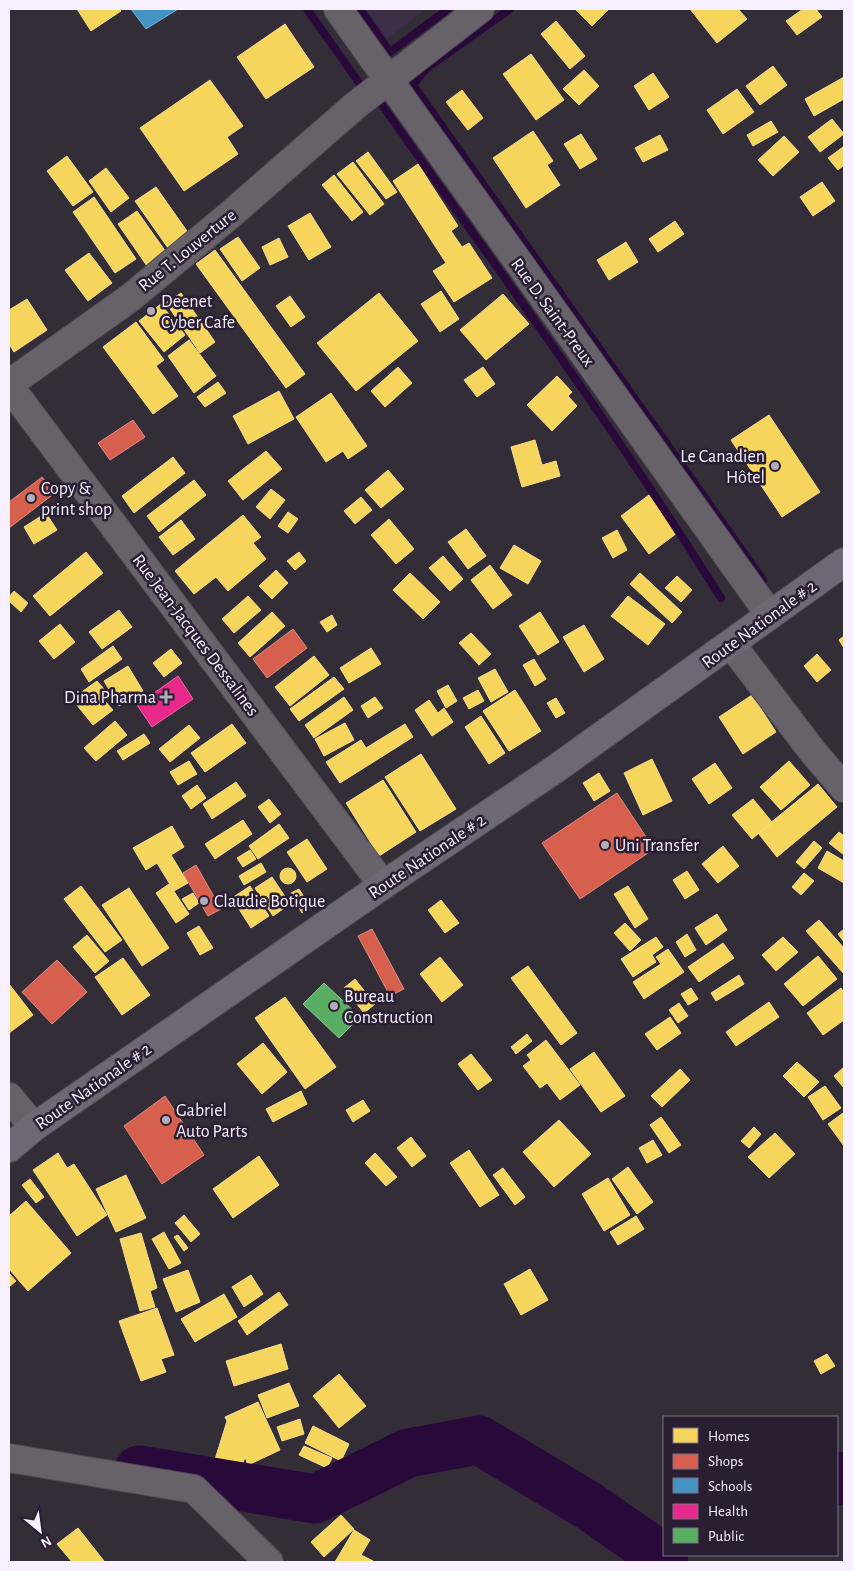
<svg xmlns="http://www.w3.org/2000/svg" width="853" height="1571" font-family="'Alegreya Sans',sans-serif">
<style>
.built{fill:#3d2f48}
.homes{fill:#f6d55c;stroke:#f7dd8d}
.shops{fill:#d6604d;stroke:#e08b82}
.schools{fill:#4393c3;stroke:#79afd5}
.health{fill:#e7298a;stroke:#ec65ad}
.public{fill:#5aae61;stroke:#89c290}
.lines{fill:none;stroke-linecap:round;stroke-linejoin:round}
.stream{stroke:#28093a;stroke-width:8}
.river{stroke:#28093a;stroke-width:49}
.minor-casing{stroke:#504a54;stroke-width:30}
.major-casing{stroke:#504a54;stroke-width:30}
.minor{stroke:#67626a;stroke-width:28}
.major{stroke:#6e6774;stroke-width:28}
.poi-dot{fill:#b3acb9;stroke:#2a1e33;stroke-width:2}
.labels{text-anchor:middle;stroke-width:5;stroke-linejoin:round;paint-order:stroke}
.street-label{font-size:18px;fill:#f8f0fe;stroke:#2a1e33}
.poi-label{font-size:18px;fill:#f8f0fe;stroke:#2a1e33;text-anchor:start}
</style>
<rect width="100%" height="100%" fill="#332d38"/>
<polygon class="built" points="366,9 426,9 387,38"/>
<g class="homes">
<polygon points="77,9 119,9 121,11 91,31"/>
<polygon points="575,9 609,9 592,26"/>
<polygon points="690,9 738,9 747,19 717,43"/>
<polygon points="803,9 816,9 822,17 797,35 786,21"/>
<polygon points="556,21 585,56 570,69 541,34"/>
<polygon points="285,24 314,67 266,99 237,57"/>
<polygon points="531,54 564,100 536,120 503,74"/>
<polygon points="773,66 787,85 760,105 746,86"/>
<polygon points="584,70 599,86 579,105 563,89"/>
<polygon points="653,73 669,97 649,110 634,86"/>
<polygon points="844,77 844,99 814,116 805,99"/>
<polygon points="210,80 243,126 227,137 238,154 184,191 140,128"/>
<polygon points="737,89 754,112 723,134 707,110"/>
<polygon points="462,90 483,118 468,130 446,102"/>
<polygon points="832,119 844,134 820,152 808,137"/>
<polygon points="771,121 778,132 753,146 747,135"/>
<polygon points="533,131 553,161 547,165 560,185 526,208 493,158"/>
<polygon points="581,134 597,159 580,169 564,144"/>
<polygon points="660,135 668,150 643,162 635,148"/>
<polygon points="784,136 799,152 773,176 758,160"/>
<polygon points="843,147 844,149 844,165 838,170 828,158"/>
<polygon points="368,152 397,192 386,199 356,161"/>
<polygon points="67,156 93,192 73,206 47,171"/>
<polygon points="353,162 384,204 370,215 337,174"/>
<polygon points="418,164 458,226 451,231 462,247 469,243 492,278 454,302 433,271 446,263 393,181"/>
<polygon points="106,168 129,198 111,212 89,181"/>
<polygon points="334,175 363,212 352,221 322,185"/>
<polygon points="822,182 835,201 813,216 800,197"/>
<polygon points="156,187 189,234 168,248 135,201"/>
<polygon points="94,197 136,259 115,273 73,212"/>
<polygon points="137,211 166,252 147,266 118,224"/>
<polygon points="310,213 331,247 309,260 288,226"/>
<polygon points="675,221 684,234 658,252 649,239"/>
<polygon points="238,237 260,268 242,281 220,249"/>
<polygon points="279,238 288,257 270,265 262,247"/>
<polygon points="626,242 638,262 609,280 597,260"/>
<polygon points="215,250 305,374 286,388 196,264"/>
<polygon points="89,253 112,283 88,301 65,270"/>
<polygon points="441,291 459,319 440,332 421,304"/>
<polygon points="181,293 215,342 200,353 166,303"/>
<polygon points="379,293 418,341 356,391 317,343"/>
<polygon points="503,294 529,324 486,360 460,330"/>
<polygon points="290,296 305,317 291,327 276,306"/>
<polygon points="27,299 47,330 14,352 9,344 9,310"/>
<polygon points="161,304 185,335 164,352 139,321"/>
<polygon points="136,322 164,360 156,366 178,396 153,414 103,347"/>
<polygon points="189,340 216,376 194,393 168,356"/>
<polygon points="398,367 412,383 385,407 371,391"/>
<polygon points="483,367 495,384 477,397 464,380"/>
<polygon points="557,376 572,392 568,396 577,406 552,431 527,405"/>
<polygon points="218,382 226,393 205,407 197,397"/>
<polygon points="279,391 294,419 248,444 233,416"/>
<polygon points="331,393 367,446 348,459 343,451 326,462 296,417"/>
<polygon points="769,415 820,492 782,517 731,440"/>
<polygon points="535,440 542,465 556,461 560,476 522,487 511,447"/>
<polygon points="266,451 282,469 243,500 228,481"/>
<polygon points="173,457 185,473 134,513 122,496"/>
<polygon points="388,470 404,489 381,508 365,490"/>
<polygon points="194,480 206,495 159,532 147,516"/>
<polygon points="271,489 285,500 270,519 256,507"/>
<polygon points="649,495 677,533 649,554 621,516"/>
<polygon points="361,497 372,510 355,524 344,511"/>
<polygon points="288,512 298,519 288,533 278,526"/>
<polygon points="46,513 57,530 34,544 24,527"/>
<polygon points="243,515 261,537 253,543 266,559 228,591 216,577 194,594 175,571"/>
<polygon points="389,519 414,549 396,564 371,535"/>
<polygon points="181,520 195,539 173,555 159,537"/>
<polygon points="466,529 486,556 468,569 448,542"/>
<polygon points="617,530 627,550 613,558 602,538"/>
<polygon points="514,545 541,561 528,584 500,568"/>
<polygon points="86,552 103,573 50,616 33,596"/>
<polygon points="299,552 306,561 295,570 287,561"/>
<polygon points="443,556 463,579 450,591 429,568"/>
<polygon points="490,565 512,595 493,609 471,580"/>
<polygon points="276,570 288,583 272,599 259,586"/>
<polygon points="410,573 440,602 423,619 393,590"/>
<polygon points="640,573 682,612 672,623 630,584"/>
<polygon points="677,576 692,590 681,602 665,588"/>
<polygon points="14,591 28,603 21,612 9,601 9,597"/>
<polygon points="248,596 261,610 234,633 222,619"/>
<polygon points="628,596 665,624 648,645 611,616"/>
<polygon points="119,610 132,627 102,649 89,632"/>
<polygon points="272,612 285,626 250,657 238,643"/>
<polygon points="540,612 559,642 538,655 519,626"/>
<polygon points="332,615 337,625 327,632 320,622"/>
<polygon points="60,624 75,642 54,659 39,641"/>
<polygon points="584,625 604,659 584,672 563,637"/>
<polygon points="471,633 491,654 479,665 459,643"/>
<polygon points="844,636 844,648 839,640"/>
<polygon points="113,646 122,659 89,682 81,669"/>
<polygon points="371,648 381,664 349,683 340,668"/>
<polygon points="171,649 182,663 164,677 153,663"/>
<polygon points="817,654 831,670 817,682 804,666"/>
<polygon points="314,656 329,675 290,706 275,687"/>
<polygon points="534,659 546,679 535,686 523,665"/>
<polygon points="128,666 143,691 119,706 104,681"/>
<polygon points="495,669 508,692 491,702 478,678"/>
<polygon points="334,677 344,689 299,721 290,709"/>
<polygon points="97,681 110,696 104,700 113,710 93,725 72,699"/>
<polygon points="448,685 457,701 446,708 437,691"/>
<polygon points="478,690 484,701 469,709 463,698"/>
<polygon points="515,690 541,731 509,751 483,711"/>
<polygon points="752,695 776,732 743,754 719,717"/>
<polygon points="344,697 353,710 314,738 305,725"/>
<polygon points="375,697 383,708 368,718 361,706"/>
<polygon points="556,698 565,713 556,718 547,703"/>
<polygon points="429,700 438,713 444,708 453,722 432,736 415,710"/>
<polygon points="481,716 505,753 489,764 465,727"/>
<polygon points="115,721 127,735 96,761 84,748"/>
<polygon points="345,723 354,740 324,756 315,739"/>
<polygon points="232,724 246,743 205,772 191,753"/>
<polygon points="405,724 413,737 340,783 326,762 361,740 366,748"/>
<polygon points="189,725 200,738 170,762 159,749"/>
<polygon points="144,734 150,743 123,760 117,751"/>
<polygon points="421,754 456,809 420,831 385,777"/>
<polygon points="652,759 672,801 643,815 624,773"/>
<polygon points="189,761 197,774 178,785 170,772"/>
<polygon points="789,761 810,785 781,810 760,787"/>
<polygon points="715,763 732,788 709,804 692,779"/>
<polygon points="599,773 610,791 594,801 583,783"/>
<polygon points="383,780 416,832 379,856 346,803"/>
<polygon points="236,782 246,796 212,819 203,804"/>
<polygon points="818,784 837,807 777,857 758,833"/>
<polygon points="197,785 206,798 191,809 182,796"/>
<polygon points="269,799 281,814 270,823 258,807"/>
<polygon points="753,799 772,822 752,839 732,815"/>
<polygon points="243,820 252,834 215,859 205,844"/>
<polygon points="279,824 289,838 258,859 249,846"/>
<polygon points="172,826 184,847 171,855 188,883 174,891 157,863 146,870 133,848"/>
<polygon points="839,832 844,836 844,855 829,843"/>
<polygon points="307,839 327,869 307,882 287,852"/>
<polygon points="814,841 822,848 804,869 796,862"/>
<polygon points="723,846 739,866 718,883 702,864"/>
<polygon points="250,850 256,859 243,867 237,858"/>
<polygon points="827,851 844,861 844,883 818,868"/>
<polygon points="261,863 266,872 244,885 239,876"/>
<circle cx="288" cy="876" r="8"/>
<polygon points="687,871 699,890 685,899 673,880"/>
<polygon points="804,873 814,881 801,895 792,887"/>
<polygon points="272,877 290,904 273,916 255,888"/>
<polygon points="169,884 189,914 176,923 156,893"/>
<polygon points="81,886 122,940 105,952 64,899"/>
<polygon points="250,886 269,916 251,928 232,898"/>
<polygon points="628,886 648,919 635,928 614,894"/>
<polygon points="129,888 169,948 142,966 102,905"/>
<polygon points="299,889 311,908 302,913 291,893"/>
<polygon points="193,893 199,903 189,910 182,899"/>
<polygon points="441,900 459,923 445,933 428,910"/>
<polygon points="717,914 727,930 706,945 695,928"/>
<polygon points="819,920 844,948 844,974 806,931"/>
<polygon points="625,923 641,940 630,951 614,933"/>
<polygon points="199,926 213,948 200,955 187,933"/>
<polygon points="844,929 844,942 838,934"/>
<polygon points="687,934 696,950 685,957 676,942"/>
<polygon points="87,935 109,961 95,973 73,947"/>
<polygon points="656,937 663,947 652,955 656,962 633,977 621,959"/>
<polygon points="783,937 798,952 776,971 762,955"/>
<polygon points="723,943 734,958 699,982 688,967"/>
<polygon points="668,949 684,972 644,999 633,982 661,964 656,957"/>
<polygon points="818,956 837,979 803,1006 784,984"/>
<polygon points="440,957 463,985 442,1002 420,974"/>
<polygon points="123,958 150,995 122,1015 95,977"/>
<polygon points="528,966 577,1033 561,1045 511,978"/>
<polygon points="739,975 744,984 716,1001 711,993"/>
<polygon points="355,979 375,1004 364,1013 344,988"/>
<polygon points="9,984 33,1015 9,1033"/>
<polygon points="691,988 698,999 688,1005 681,994"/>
<polygon points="841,988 844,993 844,1020 823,1035 807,1013"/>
<polygon points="285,997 336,1067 305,1089 255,1018"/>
<polygon points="769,1002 779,1017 736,1046 726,1032"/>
<polygon points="679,1003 688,1016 678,1023 669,1010"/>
<polygon points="670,1017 681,1033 657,1050 645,1034"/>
<polygon points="527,1034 532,1041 516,1054 511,1047"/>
<polygon points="546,1040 580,1085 560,1100 547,1083 540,1088 523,1066 531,1060 527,1055"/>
<polygon points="263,1043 287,1072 262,1094 237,1064"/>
<polygon points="594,1052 625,1096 601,1112 570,1069"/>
<polygon points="471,1054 492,1080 478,1090 458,1064"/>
<polygon points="797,1062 819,1082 804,1097 783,1076"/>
<polygon points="844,1067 844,1088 834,1076"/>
<polygon points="680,1069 690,1080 662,1107 651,1096"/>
<polygon points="825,1086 841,1108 823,1120 808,1097"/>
<polygon points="301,1091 307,1104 273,1122 266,1109"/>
<polygon points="363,1100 370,1111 353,1122 346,1110"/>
<polygon points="843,1113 844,1115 844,1146 828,1124"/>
<polygon points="661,1117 681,1145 669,1153 650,1125"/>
<polygon points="559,1120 591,1154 554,1187 523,1152"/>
<polygon points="754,1127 761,1134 749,1148 741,1141"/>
<polygon points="775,1133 795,1154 769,1178 748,1157"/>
<polygon points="411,1137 426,1156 412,1167 397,1148"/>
<polygon points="653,1140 662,1155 647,1163 639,1148"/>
<polygon points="469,1150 499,1195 480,1207 450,1163"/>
<polygon points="58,1153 67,1168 74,1164 107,1215 77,1236 33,1170"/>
<polygon points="375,1153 397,1177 386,1186 365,1163"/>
<polygon points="259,1156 279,1185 233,1218 213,1189"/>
<polygon points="628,1167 653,1202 637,1214 612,1179"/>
<polygon points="503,1168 525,1197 515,1205 493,1175"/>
<polygon points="126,1175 146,1218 116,1232 96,1189"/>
<polygon points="608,1178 630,1215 604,1231 582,1194"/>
<polygon points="30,1179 44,1197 36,1203 22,1185"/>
<polygon points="26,1201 71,1253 28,1291 9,1269 9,1216"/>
<polygon points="184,1215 200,1234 191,1242 175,1223"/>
<polygon points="636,1216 644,1229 618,1245 610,1232"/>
<polygon points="164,1232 181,1263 169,1269 152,1239"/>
<polygon points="141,1233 157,1288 150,1291 155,1307 140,1311 120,1239"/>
<polygon points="178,1235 188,1248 184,1251 174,1237"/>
<polygon points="530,1269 548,1300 521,1315 504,1284"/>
<polygon points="188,1270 200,1302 176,1312 163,1279"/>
<polygon points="9,1273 16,1281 9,1287"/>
<polygon points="251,1275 263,1294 244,1307 232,1287"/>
<polygon points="279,1292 288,1305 247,1335 238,1321"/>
<polygon points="224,1294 237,1317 195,1342 181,1319"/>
<polygon points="157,1308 174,1355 161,1359 166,1372 141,1381 119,1321"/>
<polygon points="281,1344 288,1369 234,1386 226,1361"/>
<polygon points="827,1354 835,1366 821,1374 814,1361"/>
<polygon points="339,1374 366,1406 339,1428 313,1396"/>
<polygon points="289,1383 299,1406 267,1418 258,1395"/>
<polygon points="258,1402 280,1450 248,1465 245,1457 239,1474 213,1466 227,1421 225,1417"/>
<polygon points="300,1419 304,1434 282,1441 277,1427"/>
<polygon points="313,1426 349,1444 341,1461 305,1443"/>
<polygon points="304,1446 332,1458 327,1468 299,1455"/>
<polygon points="341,1515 354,1529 324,1557 311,1542"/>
<polygon points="78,1528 104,1561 103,1562 72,1562 57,1544"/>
<polygon points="354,1530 370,1540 361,1555 375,1562 335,1562"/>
</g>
<g class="shops">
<polygon points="133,420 145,437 110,460 98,443"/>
<polygon points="42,477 55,493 9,528 9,502"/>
<polygon points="293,629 307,648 267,678 253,659"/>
<polygon points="617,793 654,849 580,899 542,843"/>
<polygon points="196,865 221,909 208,916 183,873"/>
<polygon points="372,929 404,989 390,996 358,936"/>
<polygon points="57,960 87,992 52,1024 22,992"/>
<polygon points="165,1096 204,1155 162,1184 124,1126"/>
</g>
<polygon class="schools" points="131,9 178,9 146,29"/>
<polygon class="health" points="178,676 193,699 152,727 137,705"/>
<polygon class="public" points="324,983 360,1017 339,1038 303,1004"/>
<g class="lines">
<g class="stream">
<path d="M 307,9 L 362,87 L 382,105 C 497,268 615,429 721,598"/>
<polyline points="360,9 390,52 448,9"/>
<polyline points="510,9 427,68 413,85 763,580"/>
</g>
<g class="river">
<polyline points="139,1470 315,1499 408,1453 479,1440 589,1506 658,1554 664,1554"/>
<polyline points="837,1476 844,1481"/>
</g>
<defs>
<g id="minor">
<polyline points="338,9 770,615"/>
<polyline points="9,384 130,298 231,214 356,105 480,9"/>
<polyline points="9,386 383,885"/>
<polyline points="731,644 813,752 844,788"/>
<polyline points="9,1097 34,1127"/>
<polyline points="9,1458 194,1489 269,1562"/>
</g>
<polyline id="major" points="9,1148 34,1127 383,885 554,770 844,562"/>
</defs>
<use href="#minor" class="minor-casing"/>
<use href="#major" class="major-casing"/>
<use href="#minor" class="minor"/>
<use href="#major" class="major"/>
</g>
<g class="poi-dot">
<circle cx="151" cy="311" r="5"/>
<circle cx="775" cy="466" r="5"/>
<circle cx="31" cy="498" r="5"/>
<path d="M163.5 689.5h5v5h5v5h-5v5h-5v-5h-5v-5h5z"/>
<circle cx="605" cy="845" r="5"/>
<circle cx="204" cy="901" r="5"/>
<circle cx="334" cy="1006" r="5"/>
<circle cx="166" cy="1120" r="5"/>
</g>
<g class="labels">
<g class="street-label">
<text transform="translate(187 250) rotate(-39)" y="6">Rue T. Louverture</text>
<text transform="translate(553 312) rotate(54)" y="6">Rue D. Saint-Preux</text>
<text transform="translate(759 624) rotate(-36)" y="6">Route Nationale # 2</text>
<text transform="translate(196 635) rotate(53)" y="6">Rue Jean-Jacques Dessalines</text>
<text transform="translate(427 856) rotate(-34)" y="6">Route Nationale # 2</text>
<text transform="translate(93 1086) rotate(-35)" y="6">Route Nationale # 2</text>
</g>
<g class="poi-label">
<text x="161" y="307">Deenet<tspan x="161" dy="21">Cyber Cafe</tspan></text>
<text x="765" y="462" text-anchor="end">Le Canadien<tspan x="765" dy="21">Hôtel</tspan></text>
<text x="41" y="494">Copy &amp;<tspan x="41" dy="21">print shop</tspan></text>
<text x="156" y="703" text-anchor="end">Dina Pharma</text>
<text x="615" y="851">Uni Transfer</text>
<text x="214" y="907">Claudie Botique</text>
<text x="344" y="1002">Bureau<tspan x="344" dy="21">Construction</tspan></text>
<text x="176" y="1116">Gabriel<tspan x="176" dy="21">Auto Parts</tspan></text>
</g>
</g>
<rect width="853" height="1571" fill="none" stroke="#f8f0fe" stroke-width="20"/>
<rect x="663" y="1416" width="175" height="140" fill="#2a1e33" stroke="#7c7284"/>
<rect x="673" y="1428" width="25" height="15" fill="#f6d55c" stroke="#7c7284"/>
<text x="708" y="1441" font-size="15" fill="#f8f0fe">Homes</text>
<rect x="673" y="1454" width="25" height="15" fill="#d6604d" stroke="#7c7284"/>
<text x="708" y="1466" font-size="15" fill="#f8f0fe">Shops</text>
<rect x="673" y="1478" width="25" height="15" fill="#4393c3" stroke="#7c7284"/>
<text x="708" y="1491" font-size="15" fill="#f8f0fe">Schools</text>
<rect x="673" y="1504" width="25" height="15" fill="#e7298a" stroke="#7c7284"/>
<text x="708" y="1516" font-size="15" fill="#f8f0fe">Health</text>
<rect x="673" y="1528" width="25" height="15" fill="#5aae61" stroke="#7c7284"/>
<text x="708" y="1541" font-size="15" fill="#f8f0fe">Public</text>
<g transform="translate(40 1531) rotate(151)" stroke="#2a1e33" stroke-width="4" paint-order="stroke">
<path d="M0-4L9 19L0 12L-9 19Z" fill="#f8f0fe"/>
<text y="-8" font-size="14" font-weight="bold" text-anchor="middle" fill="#f8f0fe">N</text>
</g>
</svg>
